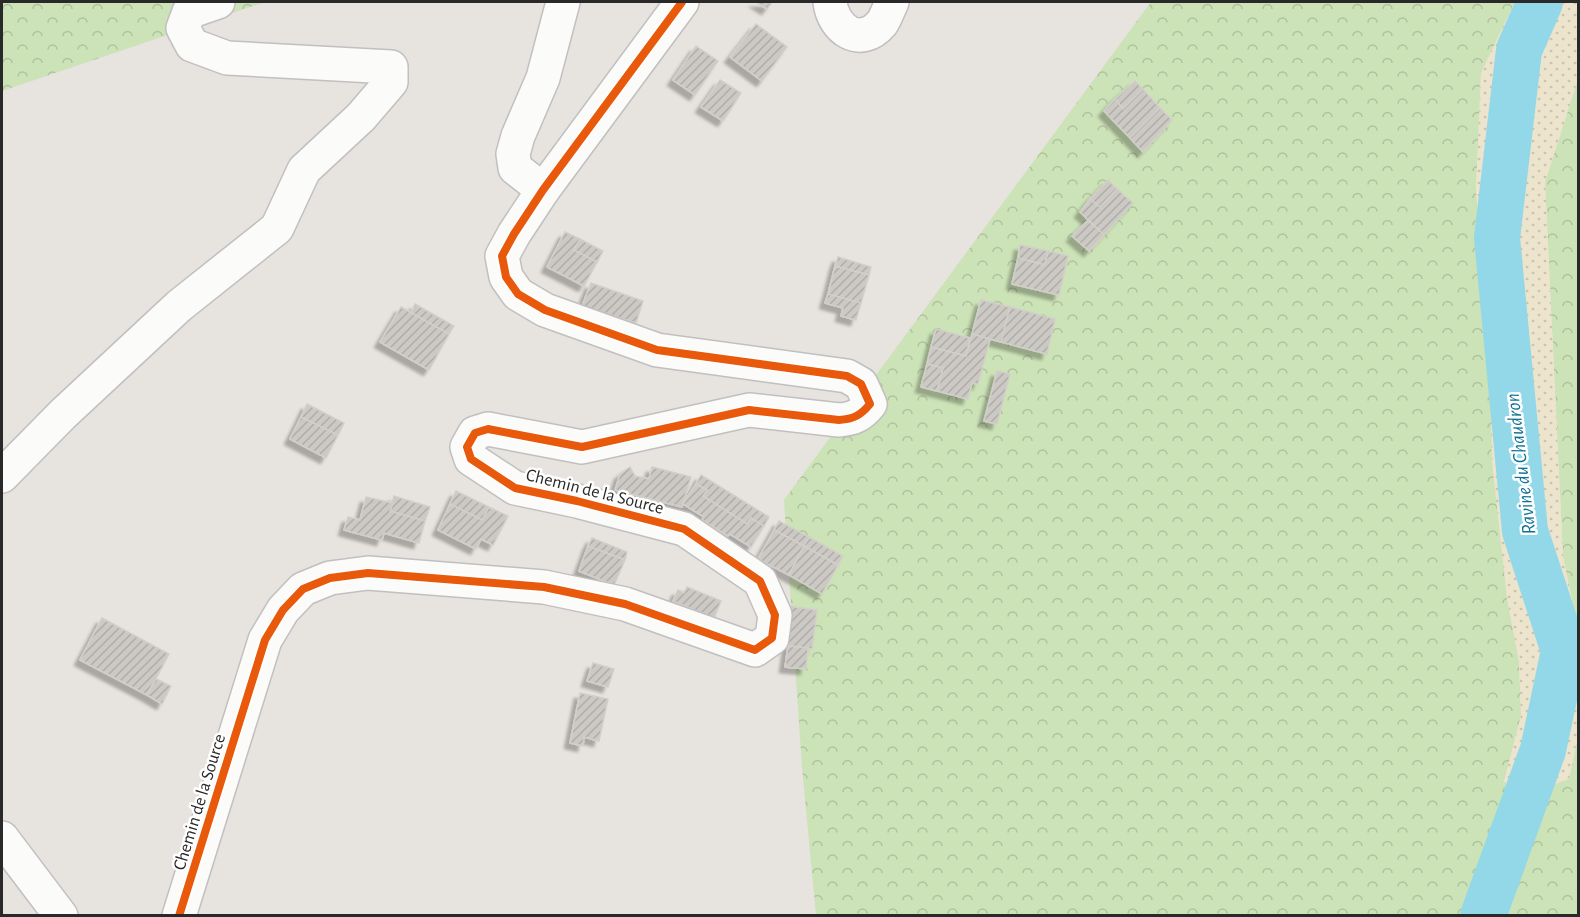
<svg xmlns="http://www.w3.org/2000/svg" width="1580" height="917" font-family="'Alegreya Sans',sans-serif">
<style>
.forest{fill:url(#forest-crowns)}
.sand{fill:url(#sand-dots)}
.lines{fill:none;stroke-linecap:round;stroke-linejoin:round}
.river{stroke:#92d8e8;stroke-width:46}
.building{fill:url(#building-hatch);stroke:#d2cfca;stroke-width:1.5;filter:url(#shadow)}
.minor-casing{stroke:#c1bfc0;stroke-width:36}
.minor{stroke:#fbfbfa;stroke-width:33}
.cycleway-casing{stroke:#fff;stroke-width:11}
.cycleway{stroke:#e8590c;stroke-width:8}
.labels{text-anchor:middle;stroke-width:5;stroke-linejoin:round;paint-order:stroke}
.street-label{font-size:18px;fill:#292929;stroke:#fff}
.water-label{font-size:20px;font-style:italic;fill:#0f7196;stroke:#fff}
</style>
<defs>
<pattern id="forest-crowns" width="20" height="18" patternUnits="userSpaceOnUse" patternTransform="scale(1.5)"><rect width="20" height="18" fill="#cce2b7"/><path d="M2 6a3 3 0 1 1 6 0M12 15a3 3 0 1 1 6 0" fill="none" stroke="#afc29d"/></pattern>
<pattern id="sand-dots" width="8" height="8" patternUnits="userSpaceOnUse" patternTransform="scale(1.5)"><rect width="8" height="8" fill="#ece4cc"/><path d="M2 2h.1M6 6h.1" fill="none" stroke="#cac4af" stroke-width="1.8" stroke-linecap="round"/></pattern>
<pattern id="building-hatch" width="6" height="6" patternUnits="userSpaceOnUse" patternTransform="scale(1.5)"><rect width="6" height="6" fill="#ccc9c5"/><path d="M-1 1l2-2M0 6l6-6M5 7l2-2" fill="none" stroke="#afada9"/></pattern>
<filter id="shadow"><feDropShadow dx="-5.5" dy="5.5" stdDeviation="1.5" flood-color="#0004"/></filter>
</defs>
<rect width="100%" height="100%" fill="#e7e3de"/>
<g class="forest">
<polygon points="2,2 265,2 2,91"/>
<polygon points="1151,2 1515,2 1481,73 1476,191 1488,315 1507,598 1519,661 1521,716 1504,781 1569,779 1578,736 1578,915 816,915 802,767 784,500"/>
<polygon points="1578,79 1578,629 1563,557 1545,182"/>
</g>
<polygon class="sand" points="1515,2 1578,2 1578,79 1545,182 1563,557 1578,629 1578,736 1569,779 1526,795 1504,782 1521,716 1519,661 1507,598 1492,462 1488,315 1476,191 1481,73"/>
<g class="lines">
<polyline class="river" points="1483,916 1543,750 1564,651 1525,531 1497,238 1519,50 1540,2"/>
</g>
<g class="building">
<polygon points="756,2 772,2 767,9"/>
<polygon points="756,24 787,47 762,81 730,57"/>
<polygon points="696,46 718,61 695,95 673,80"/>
<polygon points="720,80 741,93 723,121 701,107"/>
<polygon points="1135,81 1143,89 1123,109 1115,99"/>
<polygon points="1143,89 1160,108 1130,138 1104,111 1115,99 1123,109"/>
<polygon points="1160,108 1172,120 1143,152 1130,138"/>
<polygon points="1108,180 1117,189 1100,207 1090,199"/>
<polygon points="1117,189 1133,203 1104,235 1080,212 1090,199 1100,207"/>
<polygon points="1088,220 1104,235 1089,251 1072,236"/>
<polygon points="565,232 580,239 574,250 597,262 584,286 547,267"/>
<polygon points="580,239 603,251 597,262 574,250"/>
<polygon points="1020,245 1048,251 1045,265 1018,258"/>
<polygon points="1048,251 1068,256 1059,295 1012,284 1018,258 1045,265"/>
<polygon points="838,257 871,267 869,275 835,266"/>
<polygon points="835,266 869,275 861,303 828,294"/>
<polygon points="591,283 643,301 636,323 582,306"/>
<polygon points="828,294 861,303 856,320 841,316 843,308 825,303"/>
<polygon points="981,300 1010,307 1001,342 972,334"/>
<polygon points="415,304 454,326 449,334 411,313"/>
<polygon points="401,307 449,334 429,370 380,342"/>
<polygon points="1010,307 1055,319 1047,354 1001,342"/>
<polygon points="936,329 970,338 966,356 931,347"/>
<polygon points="972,334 990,339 978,384 972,383 968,399 937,391 943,368 927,364 931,347 966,356"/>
<polygon points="927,364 943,368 937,391 921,387"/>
<polygon points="997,371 1010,374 997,424 984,421"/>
<polygon points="307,404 344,423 338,435 301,417"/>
<polygon points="301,417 338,435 326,458 290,439"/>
<polygon points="630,467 635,476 649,479 652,467 691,477 682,507 615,490 620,474"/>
<polygon points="701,475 769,517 764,526 751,518 747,524 703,496 707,490 696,484"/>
<polygon points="696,484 707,490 703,496 747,524 751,518 764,526 751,547 730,534 728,536 702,520 704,517 683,504"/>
<polygon points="456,491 489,507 482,520 450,504"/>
<polygon points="394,496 430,507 425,521 390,511"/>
<polygon points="366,497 393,503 390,511 425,521 419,543 384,533 382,540 344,530 348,517 360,520"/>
<polygon points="450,504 482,520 489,507 508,516 493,545 481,539 476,549 438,530"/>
<polygon points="779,521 809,537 804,546 774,530"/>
<polygon points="774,530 804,546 789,575 758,559"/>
<polygon points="809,537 843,556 838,565 804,546"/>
<polygon points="592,538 627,552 625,560 588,546"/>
<polygon points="588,546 625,560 614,585 579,571"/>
<polygon points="804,546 838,565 822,594 789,575"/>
<polygon points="687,587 721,601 714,618 673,601 678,590 684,593"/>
<polygon points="787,606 817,610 812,649 785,645"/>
<polygon points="102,618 169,654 147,695 80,660"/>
<polygon points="788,646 808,648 806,669 785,667"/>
<polygon points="593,663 614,669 608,687 587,681"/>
<polygon points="156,679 171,686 162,704 147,695"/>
<polygon points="580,693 608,699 599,741 584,737 583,746 570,743"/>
</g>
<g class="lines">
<defs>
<g id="minor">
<path d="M 830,2 C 833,29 860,49 882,23 C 886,17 889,8 892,2"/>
<polyline points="543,190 515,168 513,154 518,136 543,78 563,2"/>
<polyline points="2,476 63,414 179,306 277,228 304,170 361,117 391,82 391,67 227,58 192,45 183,28 189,12 218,2"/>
<polyline points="2,838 61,916"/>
<path d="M 179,916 L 265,640 L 283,610 L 303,589 L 330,578 L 368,573 L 544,587 L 625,604 L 755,650 L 772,638 L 775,615 L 760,581 L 684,529 L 577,501 L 515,488 L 471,459 L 467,447 L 475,433 L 488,429 L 582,447 L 749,410 L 839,420 C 854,419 861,415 870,404 L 861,384 L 847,376 L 657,350 L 545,310 L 518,294 L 506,277 L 502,256 L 514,234 L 543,190 L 682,2"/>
</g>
</defs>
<use href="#minor" class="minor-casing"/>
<use href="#minor" class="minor"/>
<defs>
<path id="cycleway" d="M 179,916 L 265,640 L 283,610 L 303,589 L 330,578 L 368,573 L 544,587 L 625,604 L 755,650 L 772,638 L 775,615 L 760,581 L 684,529 L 577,501 L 515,488 L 471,459 L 467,447 L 475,433 L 488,429 L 582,447 L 749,410 L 839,420 C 854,419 861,415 870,404 L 861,384 L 847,376 L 657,350 L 545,310 L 518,294 L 506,277 L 502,256 L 514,234 L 543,190 L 682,2"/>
</defs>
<use href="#cycleway" class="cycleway-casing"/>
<use href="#cycleway" class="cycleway"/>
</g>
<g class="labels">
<g class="street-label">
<text transform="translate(595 491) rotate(14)" y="6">Chemin de la Source</text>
<text transform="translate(199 802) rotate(-73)" y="6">Chemin de la Source</text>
</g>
<g class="water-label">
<text transform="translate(1520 464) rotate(-97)" y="7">Ravine du Chaudron</text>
</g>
</g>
<rect width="1580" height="917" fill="none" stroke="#292929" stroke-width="6"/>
</svg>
